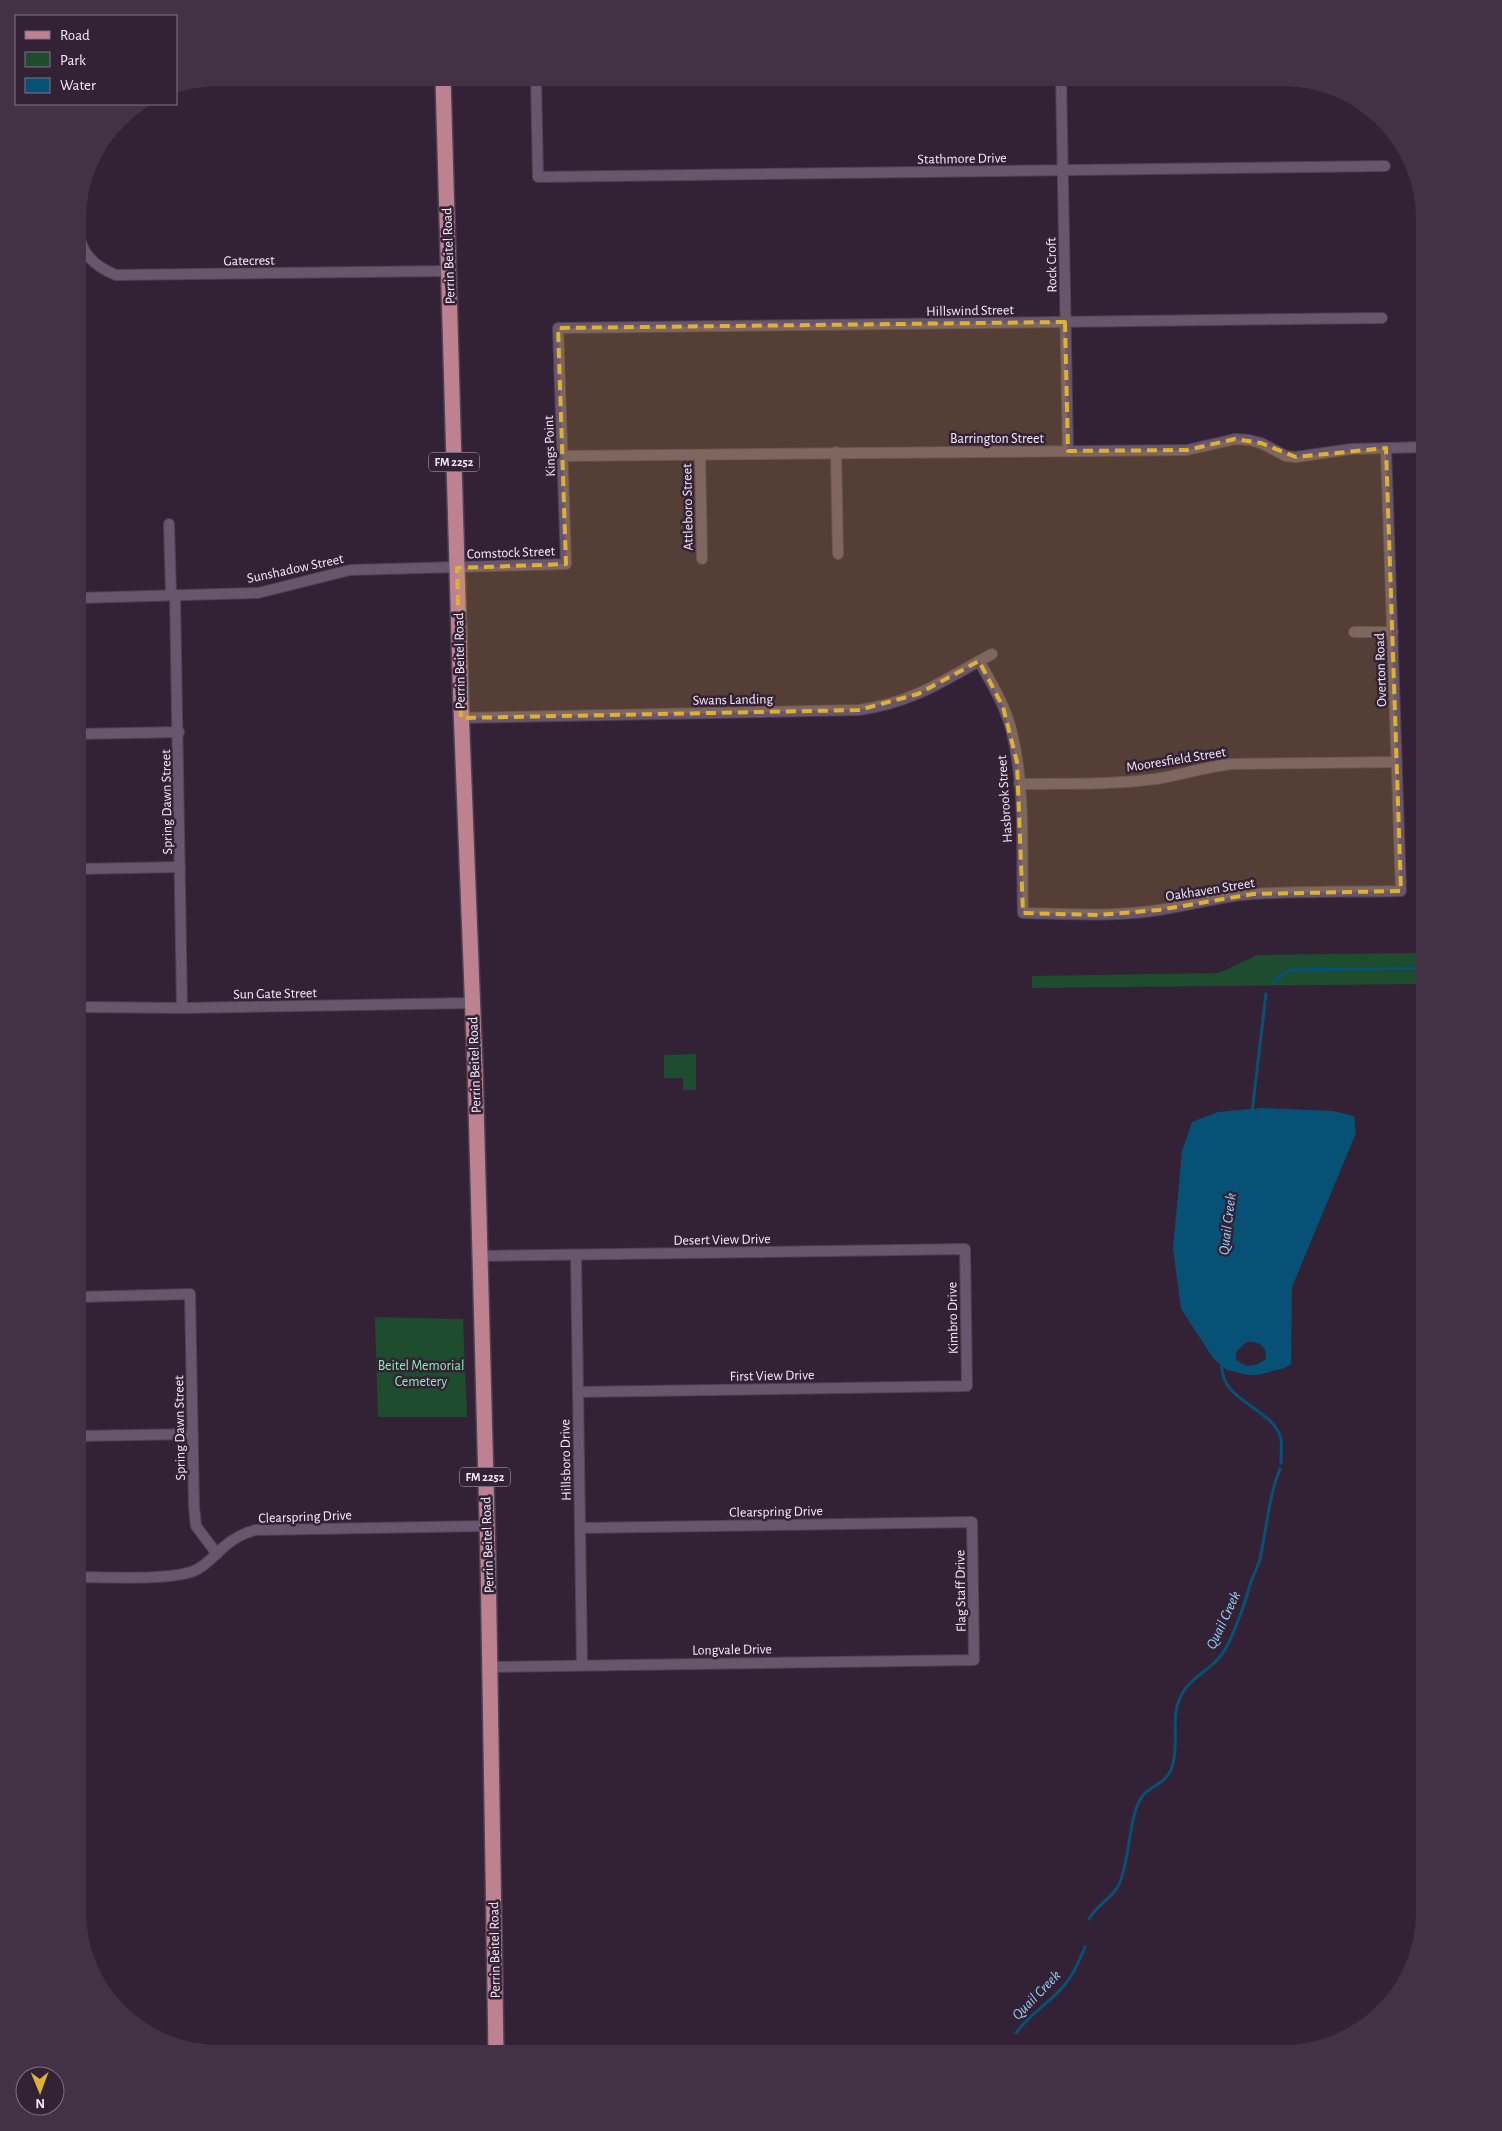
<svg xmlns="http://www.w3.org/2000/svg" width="1502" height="2131" font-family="'Alegreya Sans',sans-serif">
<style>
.green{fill:#1d4c2f}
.water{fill:#075176;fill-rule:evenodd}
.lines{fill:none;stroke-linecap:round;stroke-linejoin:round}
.stream{stroke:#075176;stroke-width:3}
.street-casing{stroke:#4f4152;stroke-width:12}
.primary-casing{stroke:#4f4152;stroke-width:18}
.street{stroke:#68566c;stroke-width:10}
.primary{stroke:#be818f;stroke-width:15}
.marked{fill:#ddb133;fill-opacity:0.2;stroke:#ddb133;stroke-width:4;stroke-dasharray:10 6;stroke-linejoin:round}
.labels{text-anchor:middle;stroke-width:5;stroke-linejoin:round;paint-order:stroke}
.shield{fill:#332236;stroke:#bbaebe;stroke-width:1}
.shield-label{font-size:12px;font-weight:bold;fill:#f5eaf8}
.street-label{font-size:14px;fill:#f5eaf8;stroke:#332236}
.park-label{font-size:14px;fill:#84f1ab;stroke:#332236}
.water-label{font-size:15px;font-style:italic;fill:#93d0f9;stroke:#332236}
</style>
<rect width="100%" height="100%" fill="#332236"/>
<g class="green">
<polygon points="1424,953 1424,984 1032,988 1032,976 1219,973 1257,955"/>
<polygon points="696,1054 696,1090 683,1090 683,1078 664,1078 664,1055"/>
<polygon points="375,1317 463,1319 467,1417 378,1417"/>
</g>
<path class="water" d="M 1262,1108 L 1333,1111 L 1354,1116 L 1356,1133 L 1292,1287 L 1291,1364 L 1284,1368 L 1258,1375 L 1248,1375 L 1227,1370 L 1213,1358 L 1181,1309 L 1173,1248 L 1182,1151 L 1192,1122 L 1218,1112 ZM 1247,1342 C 1259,1342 1267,1345 1266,1359 C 1256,1367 1245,1369 1236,1359 C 1235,1351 1240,1347 1247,1342 Z"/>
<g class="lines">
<g class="stream">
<polyline points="1273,982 1289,970 1424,968"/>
<polyline points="1252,1112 1266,994"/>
<path d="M 1222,1361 C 1217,1402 1274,1407 1281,1439 C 1282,1446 1281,1455 1281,1463"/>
<path d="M 1089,1919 C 1097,1904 1113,1899 1120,1882 C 1130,1857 1129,1817 1141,1798 C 1149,1786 1165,1784 1171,1770 C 1181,1744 1168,1716 1183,1692 C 1190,1680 1203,1673 1213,1664 C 1226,1653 1233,1634 1239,1618 C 1244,1607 1247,1594 1251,1582 C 1254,1573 1260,1563 1261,1554 C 1267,1525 1269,1496 1280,1469"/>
<path d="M 1016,2033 C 1032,2011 1052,2002 1067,1982 C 1075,1972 1080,1959 1085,1947"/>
</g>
<defs>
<g id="street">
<polyline points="536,78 538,177 1385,166"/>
<polyline points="1061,78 1068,451"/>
<path d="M 78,228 C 80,253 94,266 116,275 L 448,271"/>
<polyline points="836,452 838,554"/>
<polyline points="700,455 702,559"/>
<polyline points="563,456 1187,450 1235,439 1249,440 1261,443 1286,456 1296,457 1351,449 1424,447"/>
<polyline points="169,524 171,595"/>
<polyline points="175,595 182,1008"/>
<polyline points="78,598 258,593 350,570 566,564 558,328 1382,318"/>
<polyline points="1354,632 1393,632"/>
<path d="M 979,661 C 992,684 1006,707 1012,733 C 1026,791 1021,854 1023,913 C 1068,914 1115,917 1159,910 C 1191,905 1221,896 1253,894 C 1302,891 1351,892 1401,891 L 1386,448"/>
<path d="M 461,718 L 859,710 C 915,702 944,680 992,654"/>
<polyline points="78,734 179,732"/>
<path d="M 1019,784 C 1064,783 1110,785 1155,779 C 1180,775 1205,767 1231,764 L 1396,762"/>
<polyline points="78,869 180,867"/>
<polyline points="78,1007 182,1008 472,1003"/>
<polyline points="576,1255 582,1665"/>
<polyline points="479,1256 965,1249 967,1386 578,1392"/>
<polyline points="78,1297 190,1294 194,1507 196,1526 217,1554"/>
<polyline points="78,1436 193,1434"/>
<path d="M 78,1577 C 105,1577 173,1581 196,1570 C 207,1565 215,1554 225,1546 C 234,1538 244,1533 255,1530 L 486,1526"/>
<polyline points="490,1667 974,1660 972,1522 580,1528"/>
</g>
<polyline id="primary" points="443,78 461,707 475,1066 488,1557 496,2053"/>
</defs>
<use href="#street" class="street-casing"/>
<use href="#primary" class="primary-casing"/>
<use href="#street" class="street"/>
<use href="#primary" class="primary"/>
</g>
<path class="marked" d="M 1065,322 L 1068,451 L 1187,450 L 1235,439 L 1261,443 L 1296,457 L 1386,448 L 1401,891 L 1253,894 L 1159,910 L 1097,915 L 1023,913 L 1017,762 L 1003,707 L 979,661 L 918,694 L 859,710 L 461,718 L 457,568 L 566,564 L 558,328 Z"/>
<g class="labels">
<g class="shield">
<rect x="429" y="452.5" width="50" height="19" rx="4"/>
<rect x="460" y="1467.5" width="50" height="19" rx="4"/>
</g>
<g class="shield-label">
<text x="454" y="466">FM 2252</text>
<text x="485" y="1481">FM 2252</text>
</g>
<g class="street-label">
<text transform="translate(962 158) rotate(-1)" y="5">Stathmore Drive</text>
<text transform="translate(448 256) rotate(-92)" y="5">Perrin Beitel Road</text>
<text transform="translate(249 260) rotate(-1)" y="5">Gatecrest</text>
<text transform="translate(1051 265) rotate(-91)" y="5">Rock Croft</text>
<text transform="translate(970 310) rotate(-1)" y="5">Hillswind Street</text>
<text x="997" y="443">Barrington Street</text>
<text transform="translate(549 446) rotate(-92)" y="5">Kings Point</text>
<text transform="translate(687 507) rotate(-91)" y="5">Attleboro Street</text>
<text transform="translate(511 552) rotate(-2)" y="5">Comstock Street</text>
<text transform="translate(295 568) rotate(-12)" y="5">Sunshadow Street</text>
<text transform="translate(459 661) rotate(-91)" y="5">Perrin Beitel Road</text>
<text transform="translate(1380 670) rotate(-92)" y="5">Overton Road</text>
<text transform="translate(733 699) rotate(-1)" y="5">Swans Landing</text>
<text transform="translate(1176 759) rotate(-9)" y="5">Mooresfield Street</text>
<text transform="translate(1004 799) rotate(-94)" y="5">Hasbrook Street</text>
<text transform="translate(166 802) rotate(-91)" y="5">Spring Dawn Street</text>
<text transform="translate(1210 889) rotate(-9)" y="5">Oakhaven Street</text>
<text transform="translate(275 993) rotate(-1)" y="5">Sun Gate Street</text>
<text transform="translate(474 1065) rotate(-92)" y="5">Perrin Beitel Road</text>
<text transform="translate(722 1239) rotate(-1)" y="5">Desert View Drive</text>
<text transform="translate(952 1318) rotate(-91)" y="5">Kimbro Drive</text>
<text transform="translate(772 1375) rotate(-1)" y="5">First View Drive</text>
<text transform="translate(179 1428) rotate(-91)" y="5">Spring Dawn Street</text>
<text transform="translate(565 1460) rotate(-91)" y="5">Hillsboro Drive</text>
<text transform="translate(776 1511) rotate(-1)" y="5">Clearspring Drive</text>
<text transform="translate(305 1516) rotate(-2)" y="5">Clearspring Drive</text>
<text transform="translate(487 1545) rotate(-92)" y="5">Perrin Beitel Road</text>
<text transform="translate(960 1591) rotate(-91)" y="5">Flag Staff Drive</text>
<text transform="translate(732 1649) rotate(-1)" y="5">Longvale Drive</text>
<text transform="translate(494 1950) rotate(-91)" y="5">Perrin Beitel Road</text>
</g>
<g class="park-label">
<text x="421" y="1370">Beitel Memorial<tspan x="421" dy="16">Cemetery</tspan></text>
</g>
<g class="water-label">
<text transform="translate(1227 1224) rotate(-83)" y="5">Quail Creek</text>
<text transform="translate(1223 1620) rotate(-65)" y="5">Quail Creek</text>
<text transform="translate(1036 1995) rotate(-46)" y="5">Quail Creek</text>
</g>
</g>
<path d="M0 0H1502V2131H0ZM219 86H1283A133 133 0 0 1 1416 219V1912A133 133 0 0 1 1283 2045H219A133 133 0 0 1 86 1912V219A133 133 0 0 1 219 86Z" fill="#433246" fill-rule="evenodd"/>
<rect x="15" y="15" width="162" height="90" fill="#332236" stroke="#817284"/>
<rect x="25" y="31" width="25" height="8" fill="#be818f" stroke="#817284"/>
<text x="60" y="40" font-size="15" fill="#f5eaf8">Road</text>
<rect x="25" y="52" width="25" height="15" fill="#1d4c2f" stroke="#817284"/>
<text x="60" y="65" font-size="15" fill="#f5eaf8">Park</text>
<rect x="25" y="78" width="25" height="15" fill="#075176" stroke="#817284"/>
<text x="60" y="90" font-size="15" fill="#f5eaf8">Water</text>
<g transform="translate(40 2091) rotate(179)"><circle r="24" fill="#332236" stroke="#817284"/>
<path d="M0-4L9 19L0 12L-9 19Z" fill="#ddb133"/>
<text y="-8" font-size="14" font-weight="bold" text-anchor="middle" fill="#f5eaf8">N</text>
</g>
</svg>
